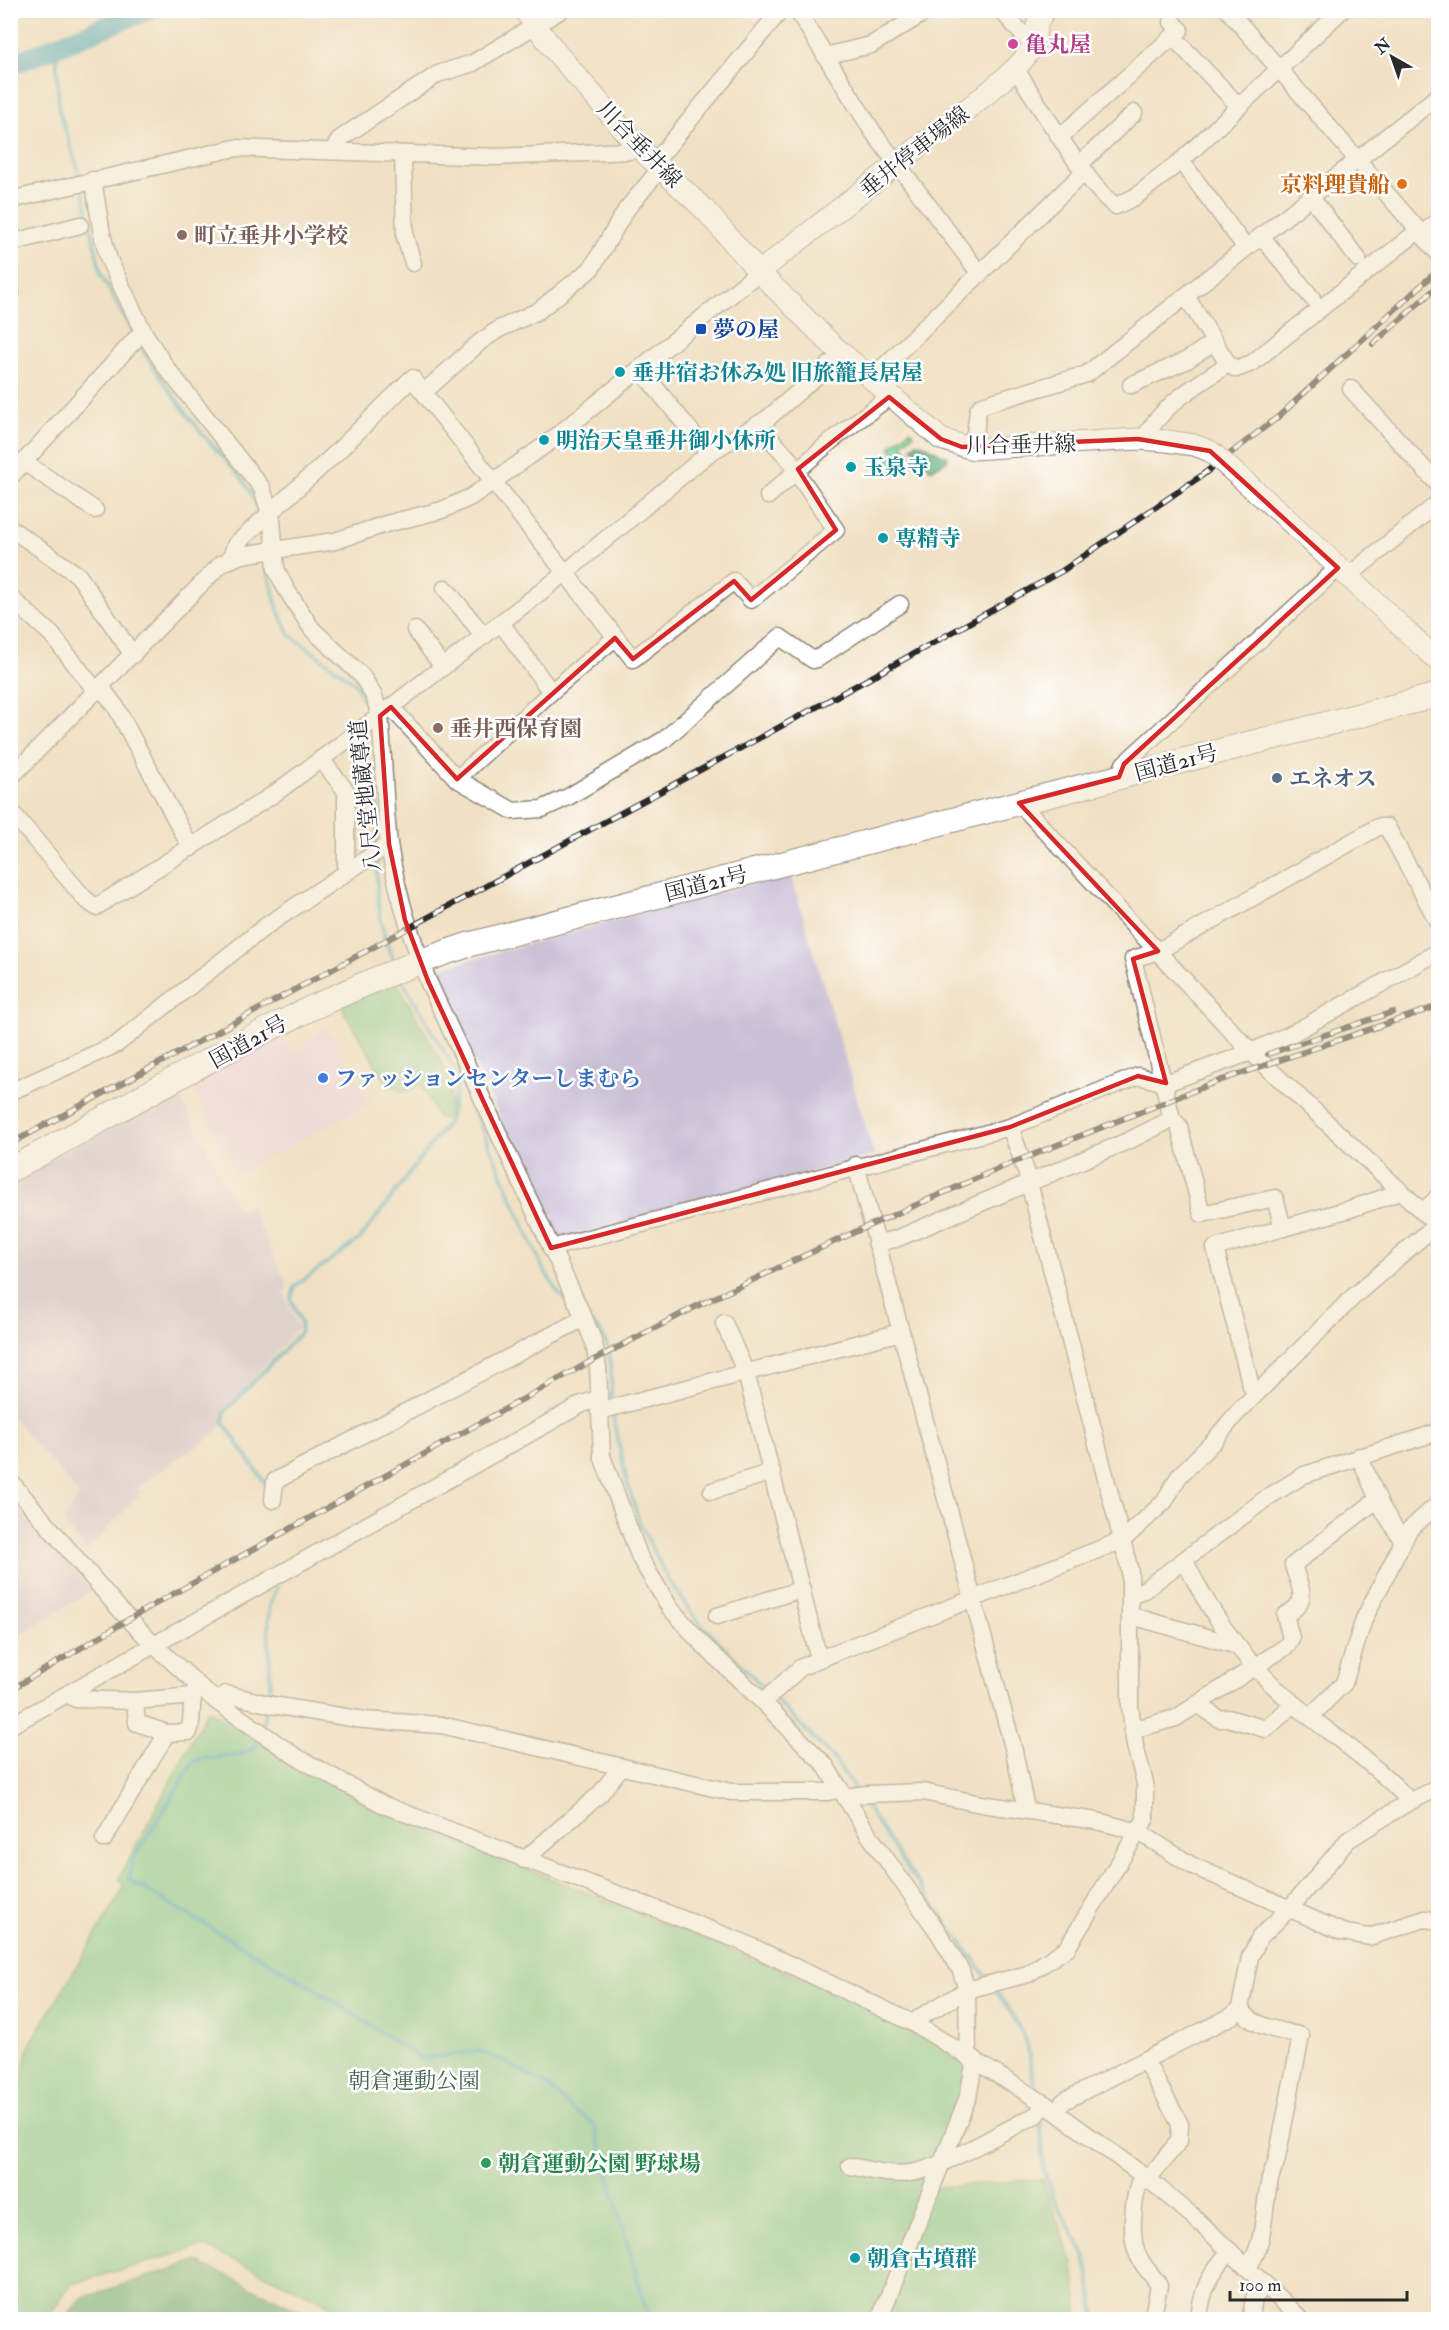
<svg xmlns="http://www.w3.org/2000/svg" width="1449" height="2330" font-family="'IM FELL Double Pica','Noto Serif JP',serif">
<style>
.built{fill:#ecd1ea}
.industrial{fill:#cbbfd5}
.green{fill:#7bcd8f;stroke:#537c5d;stroke-width:1.5}
.forest{fill:#64b07a;stroke:#486e52;stroke-width:1.5}
.lines{fill:none;stroke-linecap:round;stroke-linejoin:round}
.stream{stroke:#44aac4;stroke-width:4}
.river{stroke:#44aac4;stroke-width:21}
.minor-casing{stroke:#8e8678;stroke-width:19}
.major-casing{stroke:#8e8678;stroke-width:23}
.highway-casing{stroke:#8e8678;stroke-width:26}
.minor{stroke:#fff;stroke-width:16}
.major{stroke:#fff;stroke-width:21}
.highway{stroke:#fff;stroke-width:24}
.rail-casing{stroke:#2b2b2b;stroke-width:6}
.rail{stroke:#fff;stroke-width:4;stroke-dasharray:11;stroke-linecap:butt}
.major-bridge-casing{stroke:#8e8678;stroke-width:23;stroke-linecap:butt}
.major-bridge{stroke:#fff;stroke-width:21}
.marked{fill:none;stroke:#d62828;stroke-width:4.5;stroke-linejoin:round}
.hotel-dot{fill:#d1479c;stroke:#fff;stroke-width:2}
.food-dot{fill:#e8710a;stroke:#fff;stroke-width:2}
.education-dot{fill:#8d6e63;stroke:#fff;stroke-width:2}
.transit-dot{fill:#1a4fb4;stroke:#fff;stroke-width:2}
.culture-dot{fill:#0f9aa8;stroke:#fff;stroke-width:2}
.service-dot{fill:#5c6f8a;stroke:#fff;stroke-width:2}
.shop-dot{fill:#3f7fe0;stroke:#fff;stroke-width:2}
.leisure-dot{fill:#2e9e5b;stroke:#fff;stroke-width:2}
.labels{text-anchor:middle;stroke-width:5;stroke-linejoin:round;paint-order:stroke}
.hotel-label{font-size:22px;font-weight:bold;fill:#b23c85;stroke:#fff;text-anchor:start}
.street-label{font-size:22px;fill:#2b2b2b;stroke:#fff}
.food-label{font-size:22px;font-weight:bold;fill:#c56008;stroke:#fff;text-anchor:end}
.education-label{font-size:22px;font-weight:bold;fill:#785e54;stroke:#fff;text-anchor:start}
.transit-label{font-size:22px;font-weight:bold;fill:#164399;stroke:#fff;text-anchor:start}
.culture-label{font-size:22px;font-weight:bold;fill:#0d838f;stroke:#fff;text-anchor:start}
.service-label{font-size:22px;font-weight:bold;fill:#4e5e75;stroke:#fff;text-anchor:start}
.shop-label{font-size:22px;font-weight:bold;fill:#366cbe;stroke:#fff;text-anchor:start}
.park-label{font-size:22px;fill:#47644e;stroke:#fff}
.leisure-label{font-size:22px;font-weight:bold;fill:#27864d;stroke:#fff;text-anchor:start}
</style>
<rect width="100%" height="100%" fill="#fff"/>
<filter id="ink" filterUnits="userSpaceOnUse"><feTurbulence type="fractalNoise" baseFrequency=".0167" numOctaves="2"/><feDisplacementMap in="SourceGraphic" scale="12" xChannelSelector="R" yChannelSelector="G"/><feConvolveMatrix kernelMatrix="1 2 1 2 8 2 1 2 1" color-interpolation-filters="sRGB"/></filter>
<filter id="wash" filterUnits="userSpaceOnUse"><feTurbulence type="fractalNoise" baseFrequency=".008" numOctaves="4" result="noise"/><feDisplacementMap in="SourceGraphic" scale="24" xChannelSelector="R" yChannelSelector="G"/><feGaussianBlur stdDeviation="1.35" result="paint"/><feColorMatrix in="noise" values="0 0 0 0 0 0 0 0 0 0 0 0 0 0 0 0 0 1.4 0 .05"/><feComposite in="paint" operator="in"/></filter>
<g filter="url(#wash)">
<rect width="100%" height="100%" fill="#f1e1c4"/>
<polygon class="built" points="324,1028 337,1039 370,1104 237,1174 190,1084 278,1037 295,1054"/>
<g class="industrial">
<polygon points="790,873 874,1155 557,1241 432,970"/>
<polygon points="176,1090 238,1210 250,1205 288,1286 284,1293 298,1328 221,1414 221,1429 137,1487 141,1492 87,1551 63,1522 79,1495 11,1415 10,1182"/>
<polygon points="10,1498 92,1590 11,1640 10,1640"/>
</g>
<g class="green">
<polygon points="910,430 914,434 902,444 916,460 898,476 885,462 895,453 890,447"/>
<path d="M 396,981 L 453,1082 C 448,1093 452,1104 448,1116 L 444,1119 L 438,1118 L 421,1084 L 403,1092 L 386,1082 L 344,1012 L 343,1003 Z"/>
<polygon points="208,1710 373,1808 850,1997 968,2057 971,2080 928,2188 1042,2179 1073,2264 1079,2319 356,2319 316,2298 203,2246 72,2284 46,2319 11,2319 10,2099 20,2087 29,2046 124,1888 119,1878"/>
</g>
<g class="forest">
<path d="M 916,443 C 926,442 936,454 947,456 L 948,460 L 931,470 L 912,447 Z"/>
<polygon points="196,2261 318,2319 64,2319 82,2298"/>
</g>
<g class="lines">
<g class="stream">
<polyline points="56,48 59,110 81,179"/>
<polyline points="83,189 101,274 133,334"/>
<path d="M 138,343 C 157,373 178,403 200,431 C 222,459 252,479 260,517"/>
<polyline points="261,527 262,547"/>
<polyline points="264,557 278,610 290,635 355,683 371,715"/>
<polyline points="377,847 378,803"/>
<path d="M 377,857 C 376,894 378,924 393,959"/>
<polyline points="402,980 461,1080 542,1267 559,1294 570,1304"/>
<path d="M 592,1323 C 615,1342 611,1373 611,1402"/>
<polyline points="612,1412 627,1482 640,1524 668,1579 697,1620 768,1692"/>
<path d="M 268,1487 L 223,1422 L 225,1412 L 300,1333 L 301,1323 L 291,1299 L 295,1286 L 360,1239 L 448,1122 C 455,1107 452,1092 461,1080"/>
<polyline points="773,1697 835,1760 855,1790"/>
<path d="M 268,1701 C 276,1667 259,1614 277,1587"/>
<polyline points="262,1727 266,1708"/>
<path d="M 260,1737 C 253,1764 213,1752 194,1761 L 133,1859 L 129,1880 L 310,1986 L 422,2059 L 478,2051 L 502,2060 L 548,2086 L 574,2111 L 594,2124 L 649,2320"/>
<polyline points="861,1799 910,1872 988,1979"/>
<polyline points="994,1988 1012,2014 1027,2043 1035,2090"/>
<polyline points="1040,2118 1044,2170 1053,2198 1085,2255 1097,2320"/>
</g>
<polyline class="river" points="10,65 147,10"/>
</g>
</g>
<g filter="url(#ink)">
<g class="lines">
<defs>
<g id="minor">
<polyline points="797,10 873,132 980,274"/>
<polyline points="1001,10 1032,45"/>
<polyline points="1228,10 1438,253"/>
<polyline points="1173,37 1239,106"/>
<polyline points="825,56 871,45 929,10"/>
<path d="M 1015,68 C 1035,98 1090,191 1116,206 L 1135,197 L 1181,161 L 1342,10"/>
<polyline points="1061,136 1180,30 1172,22"/>
<polyline points="332,151 341,138 438,74 473,63 561,10"/>
<polyline points="403,154 405,237 413,263"/>
<polyline points="1181,161 1246,248"/>
<polyline points="654,163 781,10"/>
<polyline points="1080,164 1134,113"/>
<path d="M 93,180 L 102,234 L 109,260 L 143,331 L 165,366 L 262,488 L 272,520 L 276,569 L 286,589 L 312,629 L 362,676 L 374,696 L 380,716 C 384,758 384,802 389,844 C 396,891 411,937 428,981 L 584,1318 L 594,1343 L 598,1367 L 602,1456 L 640,1558 L 670,1608 L 703,1645 L 763,1702 L 800,1668 L 819,1659 L 1123,1540 L 1164,1502 L 1179,1476 L 1212,1443 L 1237,1413 L 1353,1297 L 1437,1224"/>
<polyline points="1311,197 1358,259"/>
<polyline points="10,200 235,148 497,157 629,151 639,148"/>
<polyline points="1421,235 1438,221"/>
<polyline points="1261,236 1312,298"/>
<polyline points="10,243 80,225"/>
<polyline points="10,292 11,293"/>
<polyline points="1228,364 1236,369 1252,363 1418,231"/>
<polyline points="640,369 709,453"/>
<polyline points="871,379 1085,171"/>
<polyline points="1131,385 1187,360 1214,342"/>
<polyline points="1351,389 1438,484"/>
<polyline points="424,392 480,342 499,329 538,311 591,269 626,210 660,169"/>
<path d="M 1144,439 C 1162,404 1196,386 1228,364 L 1186,296"/>
<polyline points="973,449 978,410 982,405 1087,374 1438,96"/>
<polyline points="24,462 95,510"/>
<polyline points="10,477 143,331"/>
<polyline points="768,496 831,441 889,397"/>
<polyline points="10,528 78,575 133,655"/>
<polyline points="230,559 236,544 335,454 412,378 633,659 734,581 751,600 836,530 797,473 798,469 758,425"/>
<polyline points="1347,577 1438,503"/>
<polyline points="445,588 484,636"/>
<polyline points="10,597 52,635 97,692"/>
<polyline points="501,623 551,692"/>
<polyline points="415,630 443,667"/>
<polyline points="101,687 116,707 191,848"/>
<polyline points="391,707 457,779 513,811 542,809 568,797 665,739 780,637 813,660 817,659 900,604"/>
<polyline points="321,759 346,791 346,872"/>
<polyline points="1119,777 1124,764 1338,568"/>
<polyline points="10,778 221,564 241,555 335,541 386,524 442,510 471,497 548,443 759,272"/>
<polyline points="457,779 551,692 615,638"/>
<polyline points="1022,802 1027,811 1251,1052 1438,1226"/>
<polyline points="10,810 85,899 96,907 274,794 374,720 564,574 709,453 767,419 842,354"/>
<polyline points="10,1092 117,1044 266,926 389,844"/>
<polyline points="1172,1119 1179,1126 1202,1214 1275,1198 1283,1228 1215,1248 1251,1386 1256,1393"/>
<polyline points="856,1165 1014,1751 1026,1809"/>
<polyline points="1424,1211 1438,1197"/>
<polyline points="1283,1228 1350,1209 1400,1192"/>
<polyline points="876,1243 896,1239 1130,1140 1172,1119 1133,959 1158,951 1378,827 1387,827 1438,922"/>
<polyline points="551,1248 1010,1127 1138,1076 1166,1083 1251,1052 1293,1033 1438,952"/>
<polyline points="724,1323 746,1373 819,1659"/>
<polyline points="599,1411 901,1332"/>
<polyline points="1359,1456 1381,1506 1403,1542"/>
<polyline points="10,1481 121,1611 155,1646 216,1701 295,1756 384,1805 740,1941 915,2024 1045,2104 1148,2179 1195,2218 1302,2320"/>
<polyline points="712,1491 772,1472"/>
<polyline points="273,1500 275,1481 584,1318"/>
<path d="M 1185,1561 C 1211,1616 1248,1666 1295,1705 C 1332,1735 1370,1760 1404,1795 L 1407,1803"/>
<polyline points="1132,1594 1144,1590 1268,1497 1304,1475 1438,1432"/>
<polyline points="717,1616 802,1589"/>
<polyline points="1132,1616 1235,1645"/>
<polyline points="69,1695 76,1699 135,1701 194,1696"/>
<polyline points="135,1701 137,1723 167,1733"/>
<polyline points="216,1701 226,1694 272,1705 364,1720 441,1725 731,1792 828,1792 840,1789"/>
<polyline points="763,1702 825,1765 867,1832 938,1932 961,1971 967,1990 968,2055"/>
<polyline points="1198,1704 1219,1719 1228,1718 1266,1729 1294,1704"/>
<polyline points="1311,1716 1344,1683 1364,1619 1409,1530 1438,1504"/>
<polyline points="10,1726 582,1404 598,1399"/>
<path d="M 1132,1730 L 1176,1718 L 1287,1646 L 1291,1638 L 1285,1615 C 1311,1601 1300,1589 1293,1565 L 1378,1499"/>
<polyline points="847,1800 852,1796 867,1794 923,1792 981,1804 1097,1821 1139,1832 1191,1865 1342,1932 1369,1937 1425,1919 1438,1921"/>
<path d="M 104,1839 L 167,1733 L 189,1732 C 194,1717 189,1699 197,1685"/>
<polyline points="524,1860 600,1794 621,1767"/>
<path d="M 1240,2008 C 1253,2028 1279,2030 1301,2036 L 1276,2163 C 1260,2195 1270,2238 1248,2267"/>
<polyline points="915,2024 920,2017 967,1990 1028,1974 1067,1948 1145,1820 1145,1783 1135,1746 1130,1706 1130,1571 1026,1171 1010,1127"/>
<polyline points="1145,2060 1180,2124 1179,2141 1148,2179"/>
<polyline points="1056,2111 1064,2101 1232,2016 1240,2008 1250,1957 1260,1937 1290,1908 1348,1840 1407,1803 1438,1788"/>
<path d="M 850,2166 C 869,2170 890,2176 910,2173 C 939,2170 1006,2129 1036,2115 L 1045,2104"/>
<path d="M 1142,2175 C 1133,2194 1128,2240 1140,2259 C 1145,2269 1154,2276 1159,2286 L 1152,2320"/>
<polyline points="879,2320 968,2097 975,2059"/>
<path d="M 1199,2320 C 1201,2290 1211,2272 1230,2251"/>
<polyline points="1250,2320 1254,2298 1265,2284"/>
</g>
<g id="major">
<polyline points="524,10 555,51 639,148 705,210 759,272 829,342 941,439 973,449 1138,439 1167,441"/>
<path d="M 759,272 L 990,91 C 1004,78 1024,64 1032,46 C 1037,32 1035,22 1045,10"/>
<polyline points="1283,515 1438,661"/>
</g>
<path id="highway" d="M 10,1170 C 160,1089 308,996 471,944 L 1438,695"/>
</defs>
<use href="#minor" class="minor-casing"/>
<use href="#major" class="major-casing"/>
<use href="#highway" class="highway-casing"/>
<use href="#minor" class="minor"/>
<use href="#major" class="major"/>
<use href="#highway" class="highway"/>
<defs>
<g id="rail">
<polyline points="1373,344 1438,286"/>
<polyline points="1268,1054 1393,1012"/>
<polyline points="10,1144 870,678 1062,571 1201,476 1278,417 1438,270"/>
<polyline points="10,1690 148,1608 586,1364 697,1306 857,1231 1007,1165 1213,1083 1438,1006"/>
</g>
</defs>
<use href="#rail" class="rail-casing"/>
<use href="#rail" class="rail"/>
<defs>
<polyline id="major-bridge" points="1167,441 1194,445 1210,451 1283,515"/>
</defs>
<use href="#major-bridge" class="major-bridge-casing"/>
<use href="#major-bridge" class="major-bridge"/>
</g>
</g>
<path d="M0 0H1449V2330H0ZM 889,397 L 941,439 L 962,447 L 1138,439 L 1210,451 L 1338,568 L 1124,764 L 1119,777 L 1019,803 L 1158,951 L 1133,959 L 1166,1083 L 1138,1076 L 1010,1127 L 551,1248 L 428,981 L 405,920 L 389,844 L 380,716 L 391,707 L 457,779 L 615,638 L 633,659 L 734,581 L 751,600 L 836,530 L 798,469 Z" fill="#f1e1c4" fill-opacity=".55" fill-rule="evenodd"/>
<path class="marked" d="M 889,397 L 941,439 L 962,447 L 1138,439 L 1210,451 L 1338,568 L 1124,764 L 1119,777 L 1019,803 L 1158,951 L 1133,959 L 1166,1083 L 1138,1076 L 1010,1127 L 551,1248 L 428,981 L 405,920 L 389,844 L 380,716 L 391,707 L 457,779 L 615,638 L 633,659 L 734,581 L 751,600 L 836,530 L 798,469 Z"/>
<circle class="hotel-dot" cx="1013" cy="44" r="6"/>
<circle class="food-dot" cx="1402" cy="184" r="6"/>
<g class="education-dot">
<circle cx="182" cy="235" r="6"/>
<circle cx="438" cy="728" r="6"/>
</g>
<rect class="transit-dot" x="695" y="323" width="12" height="12" rx="3"/>
<g class="culture-dot">
<circle cx="620" cy="372" r="6"/>
<circle cx="544" cy="440" r="6"/>
<circle cx="851" cy="467" r="6"/>
<circle cx="883" cy="538" r="6"/>
<circle cx="855" cy="2258" r="6"/>
</g>
<circle class="service-dot" cx="1277" cy="778" r="6"/>
<circle class="shop-dot" cx="323" cy="1078" r="6"/>
<circle class="leisure-dot" cx="486" cy="2163" r="6"/>
<g class="labels">
<g class="hotel-label">
<text x="1025" y="52">亀丸屋</text>
</g>
<g class="street-label">
<text transform="translate(640 144) rotate(46)" y="8">川合垂井線</text>
<text transform="translate(914 151) rotate(-38)" y="8">垂井停車場線</text>
<text transform="translate(1021 444) rotate(-1)" y="8">川合垂井線</text>
<text transform="translate(1176 762) rotate(-15)" y="8">国道21号</text>
<text transform="translate(365 796) rotate(-96)" y="8">八尺堂地蔵尊道</text>
<text transform="translate(706 883) rotate(-14)" y="8">国道21号</text>
<text transform="translate(248 1041) rotate(-29)" y="8">国道21号</text>
</g>
<g class="food-label">
<text x="1390" y="192">京料理貴船</text>
</g>
<g class="education-label">
<text x="194" y="243">町立垂井小学校</text>
<text x="450" y="736">垂井西保育園</text>
</g>
<g class="transit-label">
<text x="713" y="337">夢の屋</text>
</g>
<g class="culture-label">
<text x="632" y="380">垂井宿お休み処 旧旅籠長居屋</text>
<text x="556" y="448">明治天皇垂井御小休所</text>
<text x="863" y="475">玉泉寺</text>
<text x="895" y="546">専精寺</text>
<text x="867" y="2266">朝倉古墳群</text>
</g>
<g class="service-label">
<text x="1289" y="786">エネオス</text>
</g>
<g class="shop-label">
<text x="335" y="1086">ファッションセンターしまむら</text>
</g>
<g class="park-label">
<text x="414" y="2088">朝倉運動公園</text>
</g>
<g class="leisure-label">
<text x="498" y="2171">朝倉運動公園 野球場</text>
</g>
</g>
<rect width="1449" height="2330" fill="none" stroke="#fff" stroke-width="36"/>
<g transform="translate(1392 57) rotate(320)" stroke="#ffffff" stroke-width="4.5" paint-order="stroke">
<path d="M0-4.5L10 22L0 15L-10 22Z" fill="#2b2b2b"/>
<text y="-9" font-size="16" font-weight="bold" text-anchor="middle" fill="#2b2b2b">N</text>
</g>
<path d="M1230 2291v9h177v-9" fill="none" stroke="#2b2b2b" stroke-width="3"/>
<text x="1239" y="2291" font-size="18" fill="#2b2b2b" stroke="#ffffff" stroke-width="4.5" paint-order="stroke">100 m</text>
</svg>
